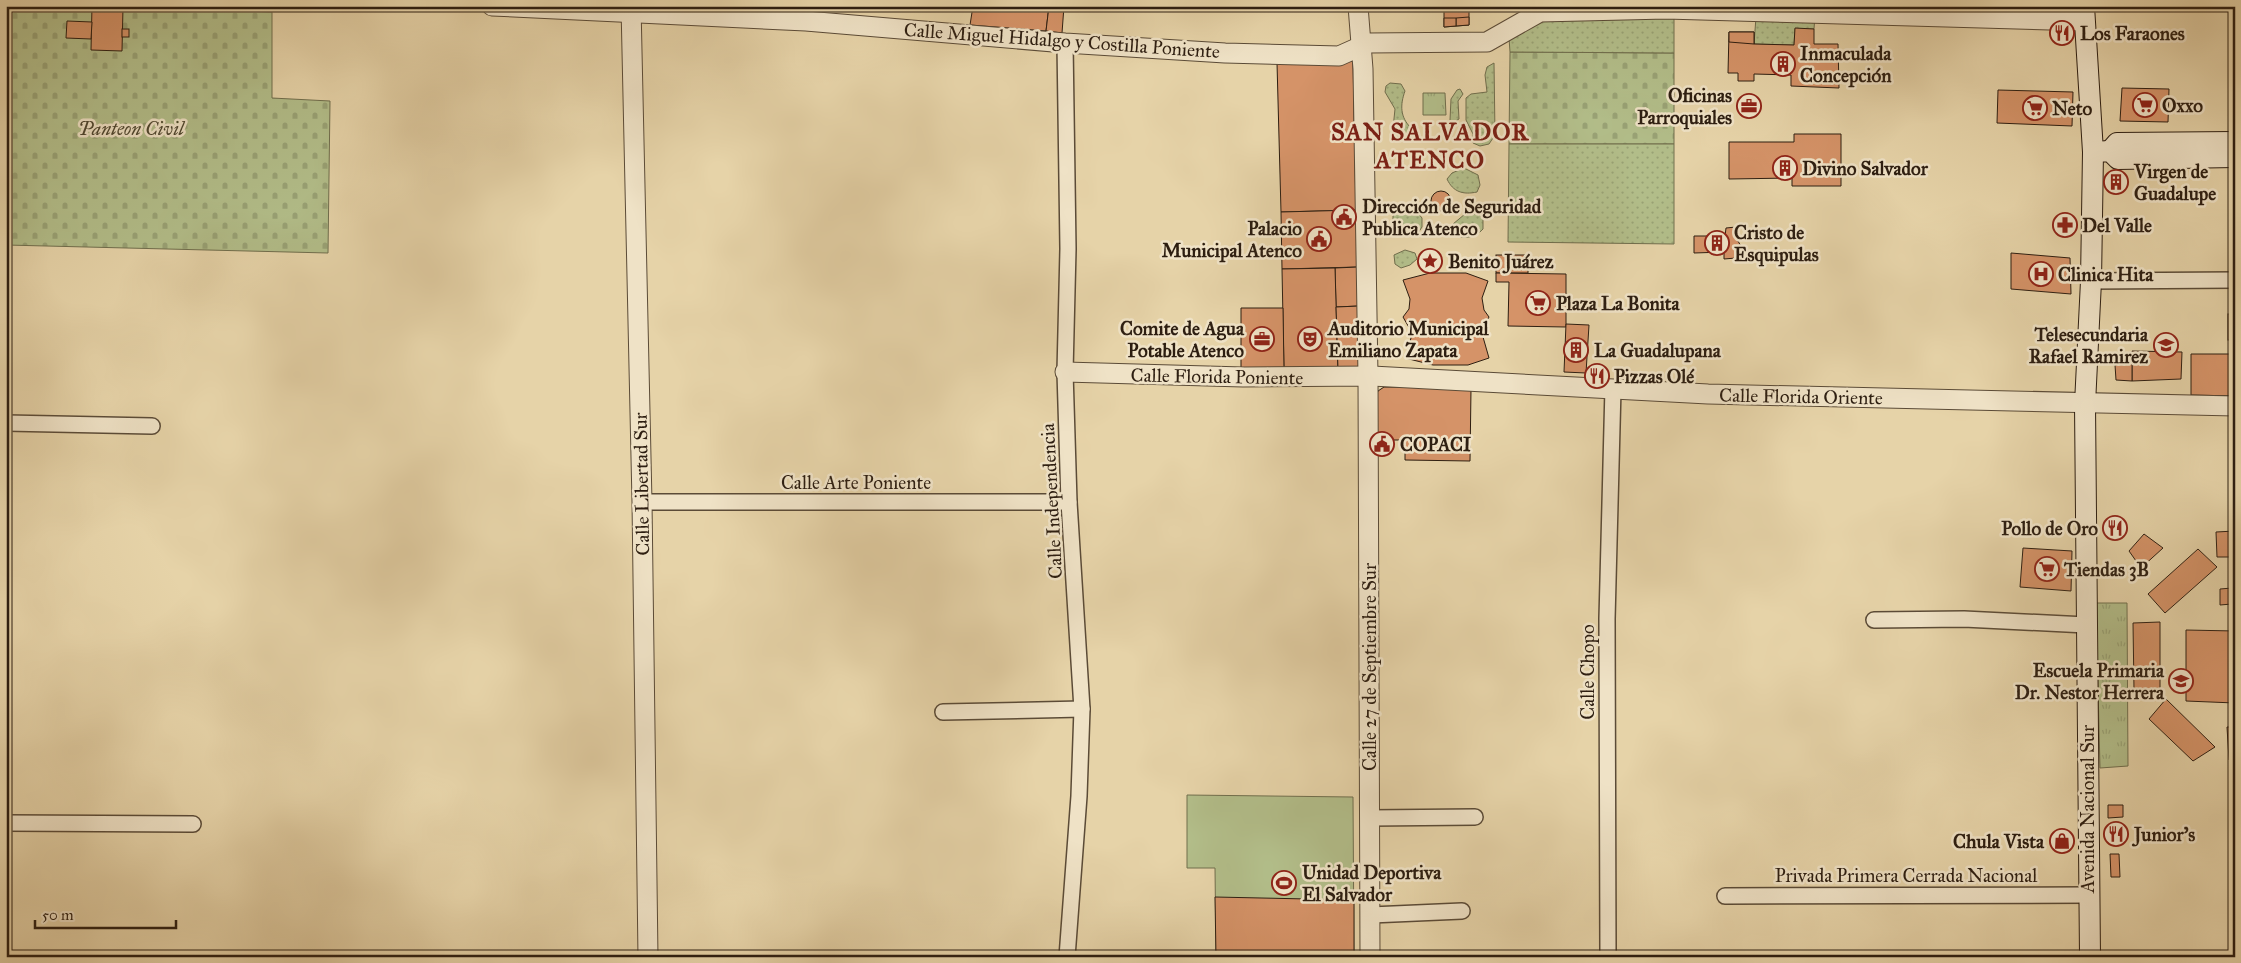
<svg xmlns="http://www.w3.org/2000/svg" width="2241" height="963" font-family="'IM FELL Great Primer',serif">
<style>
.grass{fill:url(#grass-tufts);stroke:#706e4d}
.cemetery{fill:url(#cemetery-stones);stroke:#706e4d}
.garden{fill:url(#garden-dots);stroke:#706e4d}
.pitch{fill:#b2bd89;stroke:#706e4d}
.building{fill:#d59368;stroke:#2d1e11}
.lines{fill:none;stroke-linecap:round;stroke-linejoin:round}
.minor-casing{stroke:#5b4b37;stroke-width:18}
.tertiary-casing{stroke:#5b4b37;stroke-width:21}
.secondary-casing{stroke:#2d1e11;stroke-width:22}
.minor{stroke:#efe2c6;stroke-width:15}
.tertiary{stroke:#efe2c6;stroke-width:19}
.secondary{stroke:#efe2c6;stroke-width:20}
.labels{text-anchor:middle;stroke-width:5;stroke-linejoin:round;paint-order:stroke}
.poi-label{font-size:19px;font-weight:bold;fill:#2d1e11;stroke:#efe2c6;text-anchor:start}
.street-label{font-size:19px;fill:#2d1e11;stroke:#efe2c6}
.park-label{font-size:19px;font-style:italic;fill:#4e462f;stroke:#efe2c6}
.district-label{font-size:24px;font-weight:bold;letter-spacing:1px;fill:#7a1f14;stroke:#efe2c6}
</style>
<defs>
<pattern id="grass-tufts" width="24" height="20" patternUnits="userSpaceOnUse" patternTransform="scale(1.25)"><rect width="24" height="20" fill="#b2bd89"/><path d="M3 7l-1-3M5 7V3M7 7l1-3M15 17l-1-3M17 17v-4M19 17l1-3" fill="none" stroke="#99a275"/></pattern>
<pattern id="cemetery-stones" width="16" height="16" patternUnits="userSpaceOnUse" patternTransform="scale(1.25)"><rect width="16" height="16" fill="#b2bd89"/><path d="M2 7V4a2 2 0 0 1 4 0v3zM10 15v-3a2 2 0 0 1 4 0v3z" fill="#99a275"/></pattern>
<pattern id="garden-dots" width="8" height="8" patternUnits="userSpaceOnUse" patternTransform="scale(1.25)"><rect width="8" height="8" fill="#b2bd89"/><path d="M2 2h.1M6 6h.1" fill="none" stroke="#99a275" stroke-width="1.8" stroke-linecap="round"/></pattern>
</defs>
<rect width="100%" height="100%" fill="#e6d3a8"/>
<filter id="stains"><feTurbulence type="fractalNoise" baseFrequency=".004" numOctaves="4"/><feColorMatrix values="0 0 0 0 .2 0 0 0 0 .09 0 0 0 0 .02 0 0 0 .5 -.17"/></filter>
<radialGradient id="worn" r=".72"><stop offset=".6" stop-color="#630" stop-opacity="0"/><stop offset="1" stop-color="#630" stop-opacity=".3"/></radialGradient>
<g class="grass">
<polygon points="1423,93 1445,93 1446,115 1423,115"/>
<polygon points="2096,603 2127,603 2128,766 2100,768"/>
</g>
<g class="cemetery">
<polygon points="6,6 108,6 272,12 272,98 330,101 328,253 6,245"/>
<polygon points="1510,52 1674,53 1674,144 1509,144"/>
</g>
<g class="garden">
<polygon points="1815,16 1814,29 1795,29 1794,45 1754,44 1756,17"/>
<polygon points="1543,17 1674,17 1674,53 1510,52 1509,38"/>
<polygon points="1494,63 1495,135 1489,144 1480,146 1473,143 1473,134 1466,120 1466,98 1471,94 1487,92 1485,75 1487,67"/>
<path d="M 1390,83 L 1401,84 L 1405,91 C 1400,105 1400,117 1411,128 L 1407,139 L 1396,141 L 1392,138 L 1395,109 L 1385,92 L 1386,86 Z"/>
<polygon points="1460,89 1463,94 1458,101 1459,119 1452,123 1450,120 1451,99 1457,90"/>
<polygon points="1509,144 1674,144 1674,244 1508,242"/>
<path d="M 1464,168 L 1478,175 L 1480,185 L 1477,192 C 1463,195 1453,192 1447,179 L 1452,173 Z"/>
<polygon points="1406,206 1413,207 1422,218 1422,227 1416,236 1401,235 1393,227 1393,216"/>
<path d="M 1465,214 L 1478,214 L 1483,218 L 1483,229 C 1475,238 1465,239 1454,235 L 1451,230 L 1453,224 Z"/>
<polygon points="1405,250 1415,253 1417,259 1410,265 1401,268 1395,264 1394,255"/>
</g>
<polygon class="pitch" points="1187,795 1353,797 1354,957 1216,957 1215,868 1187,868"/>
<g class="building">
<polygon points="92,6 123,7 122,51 91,50"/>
<polygon points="973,6 1049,6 1046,31 970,25"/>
<polygon points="1049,6 1064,6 1062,33 1046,31"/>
<polygon points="1444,6 1469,6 1469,25 1444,27"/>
<polygon points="1469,17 1469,25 1456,26 1456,18"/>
<polygon points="1444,18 1456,18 1456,26 1444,27"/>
<polygon points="67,21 92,22 91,39 66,38"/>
<polygon points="1795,28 1814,29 1814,44 1838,44 1839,88 1791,86 1791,75 1754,74 1754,81 1738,81 1738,73 1728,73 1729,32 1754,32 1754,44 1794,45"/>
<rect x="122" y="29" width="7" height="8"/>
<polygon points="1729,32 1754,32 1754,44 1729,42"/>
<polygon points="1353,61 1356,210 1281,212 1277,63"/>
<polygon points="2122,88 2169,89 2168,122 2120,121"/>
<polygon points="1998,90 2073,92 2072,126 1997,123"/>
<polygon points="1794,134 1841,134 1841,186 1792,186 1792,178 1729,179 1729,142 1794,142"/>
<polygon points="2110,176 2122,176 2123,188 2110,188"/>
<circle cx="1441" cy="201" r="10"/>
<polygon points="1356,210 1358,267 1282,269 1281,212"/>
<polygon points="1736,227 1736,238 1741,246 1736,253 1736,258 1724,259 1724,252 1694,253 1694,236 1725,236 1726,228"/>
<polygon points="2011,253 2070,258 2071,294 2011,289"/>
<rect x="1496" y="255" width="32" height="18"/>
<polygon points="1358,267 1359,306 1336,307 1335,268"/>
<polygon points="1335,268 1338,370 1284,370 1282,269"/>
<polygon points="1430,273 1466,273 1488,281 1482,298 1484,310 1489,317 1483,329 1483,337 1489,358 1468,365 1433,365 1405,358 1411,338 1411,331 1403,317 1409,309 1410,299 1403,280"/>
<polygon points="1496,273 1566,274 1566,327 1508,326 1509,282 1496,282"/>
<polygon points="1359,306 1360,369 1338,370 1336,307"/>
<polygon points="1241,308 1283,308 1284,370 1241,371"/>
<rect x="2228" y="314" width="7" height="26"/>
<polygon points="1566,324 1589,325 1586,373 1564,372"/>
<polygon points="2132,351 2182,352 2181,379 2132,381"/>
<polygon points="2191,354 2235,354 2235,396 2191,395"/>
<polygon points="2132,364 2132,381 2116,380 2115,365"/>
<polygon points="1384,387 1446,387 1471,389 1470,461 1405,460 1405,440 1375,440 1376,397 1378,391"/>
<polygon points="1375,440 1388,440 1389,447 1376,448"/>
<polygon points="2106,522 2124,522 2123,534 2105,535"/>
<polygon points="2235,531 2235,557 2217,557 2216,532"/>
<polygon points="2144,534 2163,548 2141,568 2129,551"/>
<polygon points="2023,548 2072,551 2071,591 2020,587"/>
<polygon points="2198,549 2217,567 2165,613 2148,594"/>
<polygon points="2232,588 2232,604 2220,605 2220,589"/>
<polygon points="2160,622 2160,690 2134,690 2133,623"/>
<polygon points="2186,630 2235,631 2235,703 2186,701"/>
<polygon points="2166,699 2215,747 2193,761 2149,719"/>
<polygon points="2227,727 2235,727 2235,760 2229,760"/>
<polygon points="2108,805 2123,805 2123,817 2108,818"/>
<polygon points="2108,829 2123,829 2124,840 2109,840"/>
<polygon points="2110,854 2119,854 2120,877 2111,877"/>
<polygon points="1215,897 1354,900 1354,957 1216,957"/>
</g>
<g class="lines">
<defs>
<g id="minor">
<polyline points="1065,43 1068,249 1065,372 1069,502 1082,709 1079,796 1067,957"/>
<polyline points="2091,281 2235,280"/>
<polyline points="6,423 152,426"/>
<polyline points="642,502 1069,502"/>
<polyline points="1874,620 1964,619 2086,625"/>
<polyline points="943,712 1082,709"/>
<polyline points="1370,818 1475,817"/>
<polyline points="6,823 193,824"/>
<polyline points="1725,896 2088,895"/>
<polyline points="1371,915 1462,911"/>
<polyline points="1608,957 1607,619 1613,388"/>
</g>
<g id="tertiary">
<polyline points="492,6 806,21 1065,43 1225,53 1339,56 1368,43 1487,42 1540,12 1666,9 2084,21"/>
<polyline points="631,6 642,502 648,957"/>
<polyline points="1358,6 1363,69 1368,376 1370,957"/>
<polyline points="1065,372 1243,377 1372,376 1708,394 2235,406"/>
</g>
<g id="secondary">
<polyline points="2084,6 2093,152 2091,281 2085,404 2090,957"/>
<polyline points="2110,151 2117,143 2235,142"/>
<polyline points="2093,152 2110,151 2118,159 2235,157"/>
</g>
</defs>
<use href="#minor" class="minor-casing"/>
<use href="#tertiary" class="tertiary-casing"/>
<use href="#secondary" class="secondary-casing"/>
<use href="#minor" class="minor"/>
<use href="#tertiary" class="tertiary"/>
<use href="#secondary" class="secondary"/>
</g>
<defs>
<symbol id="restaurant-ring" viewBox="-11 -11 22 22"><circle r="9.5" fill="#efe2c6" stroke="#8f2418" stroke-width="1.5"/><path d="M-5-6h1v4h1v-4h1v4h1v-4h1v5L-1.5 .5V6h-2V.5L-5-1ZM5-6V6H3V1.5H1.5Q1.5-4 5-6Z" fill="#8f2418"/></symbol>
<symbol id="building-ring" viewBox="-11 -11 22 22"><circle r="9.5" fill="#efe2c6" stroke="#8f2418" stroke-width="1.5"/><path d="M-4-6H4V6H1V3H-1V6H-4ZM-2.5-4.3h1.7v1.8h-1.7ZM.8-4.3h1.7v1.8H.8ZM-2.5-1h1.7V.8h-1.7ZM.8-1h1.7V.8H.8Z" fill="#8f2418"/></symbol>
<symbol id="supermarket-ring" viewBox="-11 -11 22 22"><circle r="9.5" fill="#efe2c6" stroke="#8f2418" stroke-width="1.5"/><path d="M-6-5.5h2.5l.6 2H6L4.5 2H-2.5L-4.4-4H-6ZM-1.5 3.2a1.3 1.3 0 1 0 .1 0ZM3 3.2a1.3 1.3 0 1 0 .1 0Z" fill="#8f2418"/></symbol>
<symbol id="office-ring" viewBox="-11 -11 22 22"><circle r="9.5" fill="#efe2c6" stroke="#8f2418" stroke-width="1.5"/><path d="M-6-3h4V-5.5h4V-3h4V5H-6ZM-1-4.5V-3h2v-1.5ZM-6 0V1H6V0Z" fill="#8f2418"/></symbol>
<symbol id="civic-ring" viewBox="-11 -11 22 22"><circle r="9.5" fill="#efe2c6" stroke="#8f2418" stroke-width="1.5"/><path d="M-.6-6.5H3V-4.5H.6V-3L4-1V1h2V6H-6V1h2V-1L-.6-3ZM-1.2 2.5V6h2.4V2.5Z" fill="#8f2418"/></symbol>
<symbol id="pharmacy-ring" viewBox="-11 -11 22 22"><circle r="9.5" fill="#efe2c6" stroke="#8f2418" stroke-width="1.5"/><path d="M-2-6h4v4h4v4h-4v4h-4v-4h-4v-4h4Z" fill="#8f2418"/></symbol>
<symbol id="sight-ring" viewBox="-11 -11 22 22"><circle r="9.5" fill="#efe2c6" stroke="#8f2418" stroke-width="1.5"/><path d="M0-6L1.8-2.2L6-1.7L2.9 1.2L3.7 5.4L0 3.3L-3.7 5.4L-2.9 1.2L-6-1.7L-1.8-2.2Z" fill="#8f2418"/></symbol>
<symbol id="hospital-ring" viewBox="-11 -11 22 22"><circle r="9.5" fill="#efe2c6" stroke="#8f2418" stroke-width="1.5"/><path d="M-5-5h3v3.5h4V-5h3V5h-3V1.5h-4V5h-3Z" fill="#8f2418"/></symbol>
<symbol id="theatre-ring" viewBox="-11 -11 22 22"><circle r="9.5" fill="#efe2c6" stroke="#8f2418" stroke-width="1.5"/><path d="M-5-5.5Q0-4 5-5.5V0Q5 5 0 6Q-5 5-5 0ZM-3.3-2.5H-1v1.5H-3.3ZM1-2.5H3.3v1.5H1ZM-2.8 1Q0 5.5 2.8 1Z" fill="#8f2418"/></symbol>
<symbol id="school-ring" viewBox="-11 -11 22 22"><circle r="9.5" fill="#efe2c6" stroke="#8f2418" stroke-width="1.5"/><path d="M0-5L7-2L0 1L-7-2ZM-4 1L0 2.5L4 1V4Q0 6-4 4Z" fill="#8f2418"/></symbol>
<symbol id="shop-ring" viewBox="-11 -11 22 22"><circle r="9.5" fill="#efe2c6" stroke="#8f2418" stroke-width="1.5"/><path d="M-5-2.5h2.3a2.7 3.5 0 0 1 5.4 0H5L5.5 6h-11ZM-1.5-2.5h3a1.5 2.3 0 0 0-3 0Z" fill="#8f2418"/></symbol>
<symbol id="stadium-ring" viewBox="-11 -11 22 22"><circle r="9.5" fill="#efe2c6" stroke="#8f2418" stroke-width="1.5"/><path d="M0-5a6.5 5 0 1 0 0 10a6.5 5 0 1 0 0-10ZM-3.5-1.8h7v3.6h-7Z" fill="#8f2418"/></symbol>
</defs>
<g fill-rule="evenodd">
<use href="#restaurant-ring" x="2048" y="19" width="28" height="28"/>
<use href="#building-ring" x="1769" y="50" width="28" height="28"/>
<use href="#supermarket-ring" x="2131" y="91" width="28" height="28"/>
<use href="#office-ring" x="1735" y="92" width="28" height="28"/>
<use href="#supermarket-ring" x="2021" y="94" width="28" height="28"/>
<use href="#building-ring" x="1771" y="154" width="28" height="28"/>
<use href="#building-ring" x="2102" y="168" width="28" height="28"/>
<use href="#civic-ring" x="1330" y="203" width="28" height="28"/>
<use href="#pharmacy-ring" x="2051" y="211" width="28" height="28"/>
<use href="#civic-ring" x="1305" y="225" width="28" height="28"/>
<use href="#building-ring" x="1703" y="229" width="28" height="28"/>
<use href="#sight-ring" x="1416" y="247" width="28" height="28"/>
<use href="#hospital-ring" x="2027" y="260" width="28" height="28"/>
<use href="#supermarket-ring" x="1524" y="289" width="28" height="28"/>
<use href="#office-ring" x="1248" y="325" width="28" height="28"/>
<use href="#theatre-ring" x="1296" y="325" width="28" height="28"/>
<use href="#school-ring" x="2152" y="331" width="28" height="28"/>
<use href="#building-ring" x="1562" y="336" width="28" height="28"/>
<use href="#restaurant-ring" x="1583" y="362" width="28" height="28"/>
<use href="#civic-ring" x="1368" y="430" width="28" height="28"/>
<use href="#restaurant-ring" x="2101" y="514" width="28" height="28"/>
<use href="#supermarket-ring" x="2033" y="555" width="28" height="28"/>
<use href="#school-ring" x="2167" y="667" width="28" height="28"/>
<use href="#restaurant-ring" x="2102" y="820" width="28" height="28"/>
<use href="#shop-ring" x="2048" y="827" width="28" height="28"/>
<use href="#stadium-ring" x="1270" y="869" width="28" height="28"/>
</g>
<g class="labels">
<g class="poi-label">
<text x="2080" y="40">Los Faraones</text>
<text x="1800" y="60">Inmaculada<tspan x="1800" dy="22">Concepción</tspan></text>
<text x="1732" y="102" text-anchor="end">Oficinas<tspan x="1732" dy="22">Parroquiales</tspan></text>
<text x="2162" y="112">Oxxo</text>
<text x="2052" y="115">Neto</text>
<text x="1802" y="175">Divino Salvador</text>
<text x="2134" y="178">Virgen de<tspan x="2134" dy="22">Guadalupe</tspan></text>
<text x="1362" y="213">Dirección de Seguridad<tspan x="1362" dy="22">Publica Atenco</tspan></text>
<text x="2082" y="232">Del Valle</text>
<text x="1302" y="235" text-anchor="end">Palacio<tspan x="1302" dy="22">Municipal Atenco</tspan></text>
<text x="1734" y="239">Cristo de<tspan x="1734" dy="22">Esquipulas</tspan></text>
<text x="1448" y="268">Benito Juárez</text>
<text x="2058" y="281">Clinica Hita</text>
<text x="1556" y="310">Plaza La Bonita</text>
<text x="1244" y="335" text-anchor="end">Comite de Agua<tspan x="1244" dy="22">Potable Atenco</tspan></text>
<text x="1328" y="335">Auditorio Municipal<tspan x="1328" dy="22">Emiliano Zapata</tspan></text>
<text x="2148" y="341" text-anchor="end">Telesecundaria<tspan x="2148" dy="22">Rafael Ramirez</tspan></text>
<text x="1594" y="357">La Guadalupana</text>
<text x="1614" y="383">Pizzas Olé</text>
<text x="1400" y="451">COPACI</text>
<text x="2098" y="535" text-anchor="end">Pollo de Oro</text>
<text x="2064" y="576">Tiendas 3B</text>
<text x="2164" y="677" text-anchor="end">Escuela Primaria<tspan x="2164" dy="22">Dr. Nestor Herrera</tspan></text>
<text x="2134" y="841">Junior's</text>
<text x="2044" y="848" text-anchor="end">Chula Vista</text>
<text x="1302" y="879">Unidad Deportiva<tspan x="1302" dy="22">El Salvador</tspan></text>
</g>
<g class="street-label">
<text transform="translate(1062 40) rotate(4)" y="7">Calle Miguel Hidalgo y Costilla Poniente</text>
<text transform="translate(1217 376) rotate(1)" y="7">Calle Florida Poniente</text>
<text transform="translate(1801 396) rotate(1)" y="7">Calle Florida Oriente</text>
<text x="856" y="489">Calle Arte Poniente</text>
<text transform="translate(641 484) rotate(-91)" y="7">Calle Libertad Sur</text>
<text transform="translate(1051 501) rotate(-93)" y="7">Calle Independencia</text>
<text transform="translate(1369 667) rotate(-90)" y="7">Calle 27 de Septiembre Sur</text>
<text transform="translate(1587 672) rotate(-90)" y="7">Calle Chopo</text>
<text transform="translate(2087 809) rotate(-90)" y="7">Avenida Nacional Sur</text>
<text x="1906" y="882">Privada Primera Cerrada Nacional</text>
</g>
<g class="park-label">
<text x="131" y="135">Panteon Civil</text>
</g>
<g class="district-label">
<text x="1430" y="140">SAN SALVADOR<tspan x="1430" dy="28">ATENCO</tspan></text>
</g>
</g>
<rect width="2241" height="963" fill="none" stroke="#e6d3a8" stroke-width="25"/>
<rect x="8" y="8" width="2226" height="948" fill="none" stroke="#2d1e11" stroke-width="2.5"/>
<rect x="12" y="12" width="2216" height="938" fill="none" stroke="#2d1e11"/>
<path d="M35 920v8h141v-8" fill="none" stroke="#2d1e11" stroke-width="2.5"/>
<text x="42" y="920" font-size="15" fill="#2d1e11" stroke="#efe2c6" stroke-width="4" paint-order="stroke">50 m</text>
<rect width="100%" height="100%" filter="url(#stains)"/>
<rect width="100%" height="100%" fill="url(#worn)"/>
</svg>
